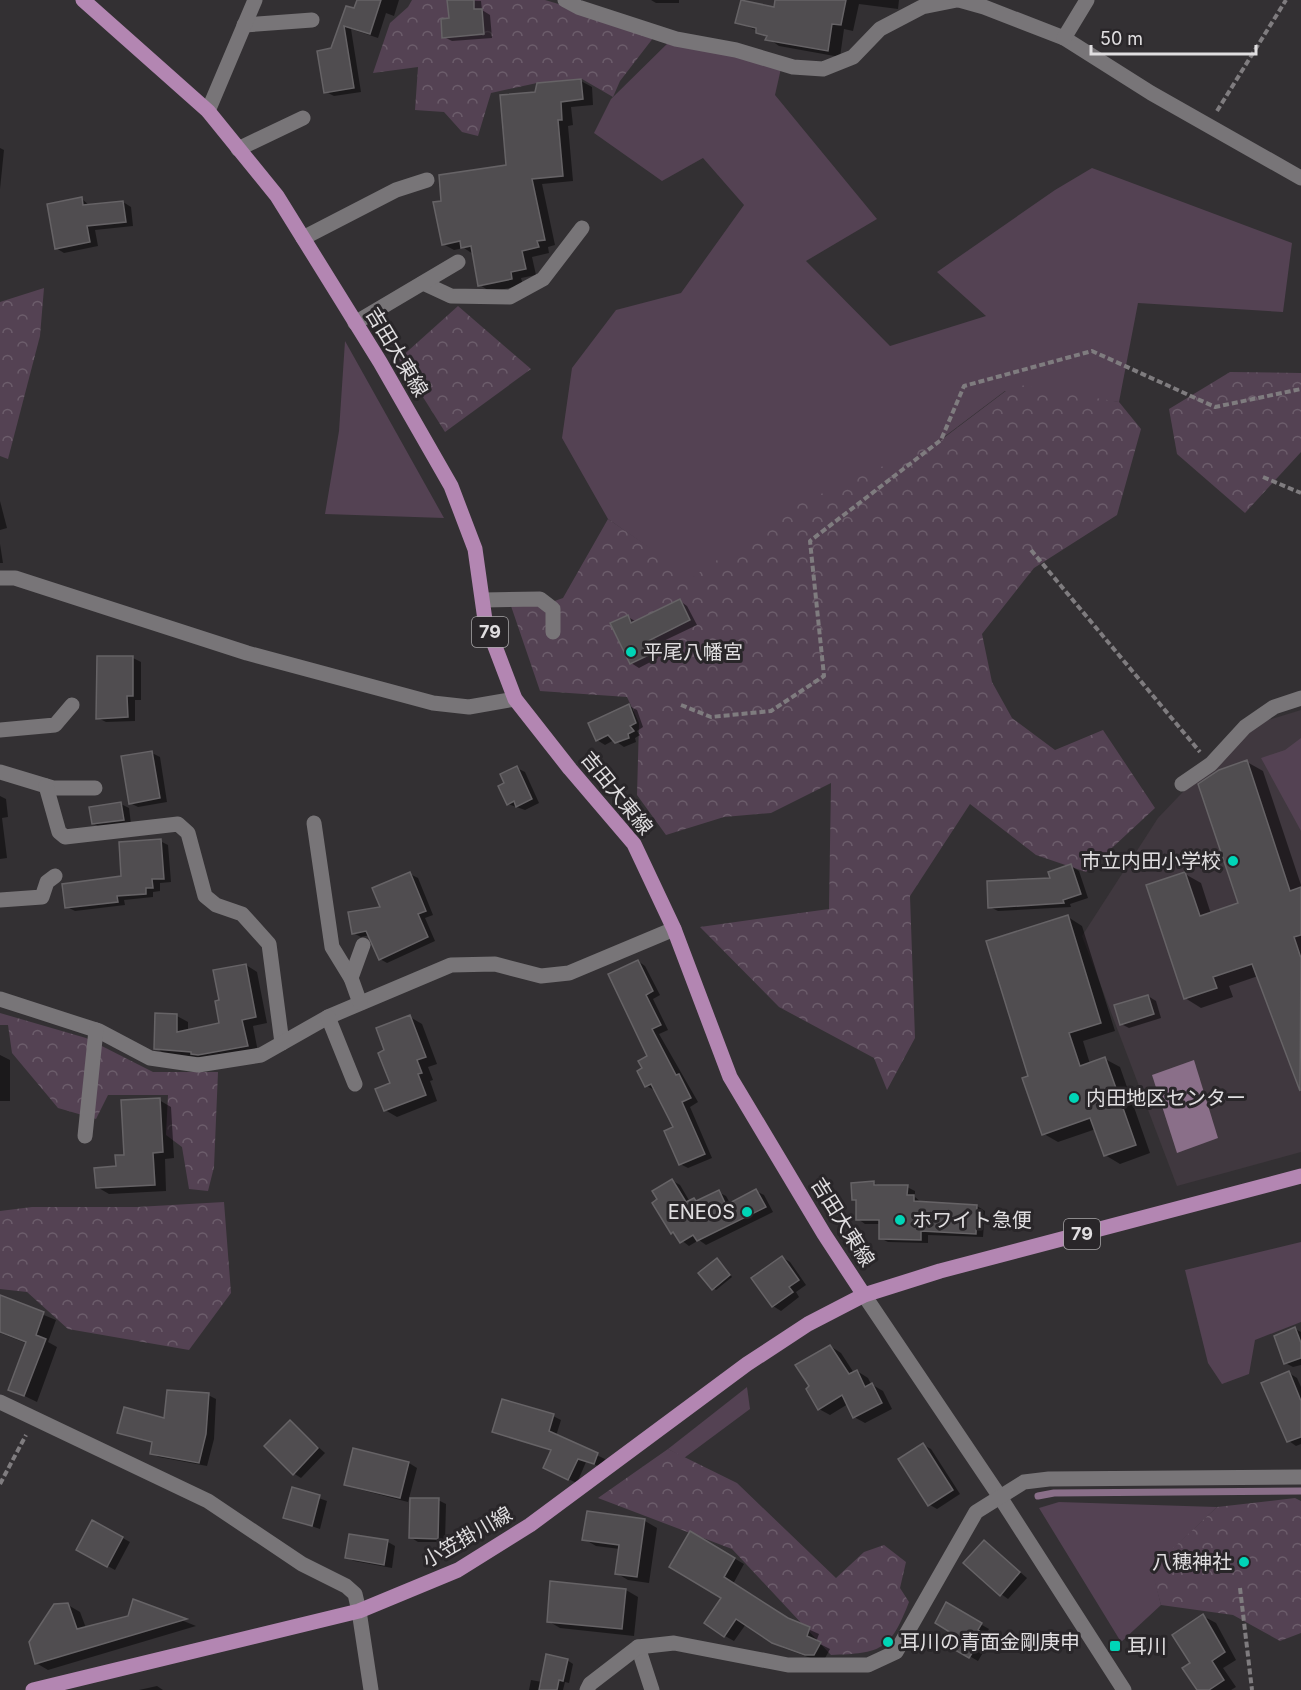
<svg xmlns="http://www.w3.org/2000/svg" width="1301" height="1690" font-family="Inter,'Noto Sans JP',sans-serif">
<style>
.built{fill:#40383f}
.green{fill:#544253}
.forest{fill:url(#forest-crowns)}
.water{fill:#8a6f89}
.shadow{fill:#0007}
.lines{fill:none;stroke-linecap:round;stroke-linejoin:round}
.stream{stroke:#8a6f89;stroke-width:7}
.building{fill:#504d50;stroke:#666366;stroke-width:1.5}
.path{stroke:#7f7c7f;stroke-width:4;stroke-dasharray:6 3;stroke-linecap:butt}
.minor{stroke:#787578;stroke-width:15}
.major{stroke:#b386b2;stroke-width:15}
.poi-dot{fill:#00d5b7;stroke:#292629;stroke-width:2}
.labels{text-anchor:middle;stroke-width:6;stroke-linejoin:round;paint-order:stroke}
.shield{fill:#292629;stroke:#a9a7a9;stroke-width:1.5}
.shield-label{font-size:18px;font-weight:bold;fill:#e0dee0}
.street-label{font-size:20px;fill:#e0dee0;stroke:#292629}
.poi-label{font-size:20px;fill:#e0dee0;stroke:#292629;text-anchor:start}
</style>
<defs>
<pattern id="forest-crowns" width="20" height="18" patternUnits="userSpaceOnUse" patternTransform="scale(1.5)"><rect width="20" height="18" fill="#544253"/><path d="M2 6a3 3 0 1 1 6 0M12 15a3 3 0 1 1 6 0" fill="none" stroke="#6c5d6b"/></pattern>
</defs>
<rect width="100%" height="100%" fill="#333033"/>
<polygon class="built" points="1301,710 1301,1152 1177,1186 1082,936 1158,818 1245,727"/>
<g class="green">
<polygon points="673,38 782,64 775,95 877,219 806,261 890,346 986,316 937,272 1055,190 1092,168 1292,243 1283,312 1138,303 1119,402 1005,391 940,440 692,578 608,519 562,438 572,368 616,310 681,293 744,205 703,158 662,181 594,133 611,99"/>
<polygon points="345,341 444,518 325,514 339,431"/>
<polygon points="1301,738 1301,831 1261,758 1285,750"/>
<polygon points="1301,1242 1301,1322 1255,1340 1249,1374 1222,1384 1208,1363 1185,1270"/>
<polygon points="747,1387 750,1409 684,1458 668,1449"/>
<polygon points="1059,1502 1217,1507 1152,1569 1161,1605 1121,1642 1039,1508"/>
</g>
<g class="forest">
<polygon points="412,0 545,0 657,33 620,81 613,97 582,79 537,83 491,93 478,136 462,132 444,112 415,110 418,67 373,73 390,23 408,7"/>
<polygon points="44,288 40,336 8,459 0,456 0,302"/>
<polygon points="458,306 531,369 445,432 399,359"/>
<polygon points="1230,372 1301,373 1301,452 1245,513 1177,454 1169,409"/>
<polygon points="1015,384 1119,402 1141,429 1117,515 1034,568 982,634 992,682 1012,718 1055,750 1103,730 1155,808 1086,872 1036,855 970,804 910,896 915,1038 887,1090 874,1058 779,1007 700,927 829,909 831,783 771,813 724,817 666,835 637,795 639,723 627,697 540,691 511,606 549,603 563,598 608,519 693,577 794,506 941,440"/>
<polygon points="0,1013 86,1038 153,1072 218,1072 214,1167 208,1191 189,1189 182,1147 166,1135 168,1095 108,1095 96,1119 58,1108 12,1053 8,1025 0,1025"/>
<polygon points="224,1202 231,1293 189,1350 68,1329 27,1292 0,1289 0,1211 32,1207 137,1207"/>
<path d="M 668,1449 L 737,1483 L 836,1578 L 864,1552 L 884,1545 L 906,1562 L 900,1588 L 909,1602 C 890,1651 881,1653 831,1655 L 732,1549 L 598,1498 Z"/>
<polygon points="1295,1498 1301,1501 1301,1633 1280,1641 1233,1615 1161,1605 1151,1569 1217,1507"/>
</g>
<polygon class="water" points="1194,1060 1218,1138 1177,1153 1152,1075"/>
<g class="shadow">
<polygon points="358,0 399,0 394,16 386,13 378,38 351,29 361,92 334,96 326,92 332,50 347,8 355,10"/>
<polygon points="449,0 481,1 482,10 490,15 492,38 452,41 444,37 451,20"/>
<polygon points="651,0 679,0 679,3 656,3"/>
<polygon points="776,0 899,0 898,9 859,4 853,31 844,29 840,57 779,46 758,31 737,22 775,9"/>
<polygon points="581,81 592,87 593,105 571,107 573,125 568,126 573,181 542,184 555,245 548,247 549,253 532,257 536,275 521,278 523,285 491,292 480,285 473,254 464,248 454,250 443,244 443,202 508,167 536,93"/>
<polygon points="0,148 4,150 0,189"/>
<polygon points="82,199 90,206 123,202 131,207 133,226 95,230 98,246 64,253 56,248"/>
<polygon points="0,501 7,528 0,530"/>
<polygon points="0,544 3,563 0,563"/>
<polygon points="680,601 687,606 697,625 653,646 658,658 639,668 631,663 628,617 635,621"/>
<polygon points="98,657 133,658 141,662 141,700 135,700 135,721 106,722 98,718"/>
<polygon points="629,706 637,710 643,727 637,731 640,735 635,738 636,742 624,747 614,740 605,745 597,740"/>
<polygon points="152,753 160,757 167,802 138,807 130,803"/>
<polygon points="1247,762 1263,771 1301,885 1301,1089 1258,976 1229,986 1233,997 1201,1008 1185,998 1185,874 1201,883 1211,914 1240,904"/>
<polygon points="517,768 525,772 539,803 525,810 508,804 506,784"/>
<polygon points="0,796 6,799 8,817 2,818 7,858 0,859"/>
<polygon points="121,804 129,808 131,824 101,828 93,823"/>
<polygon points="160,841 168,845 171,882 160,883 160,891 153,892 153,897 124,900 125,905 75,911 67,907 123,878"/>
<polygon points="1071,866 1079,871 1088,898 1070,904 1071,907 998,911 990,907 1052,879"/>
<polygon points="410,874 418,878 433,915 425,918 435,941 387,963 380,959 370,935 361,937 353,933 382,908"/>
<polygon points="1068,917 1082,926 1115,1031 1083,1041 1090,1064 1105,1059 1120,1067 1150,1153 1120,1164 1105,1155 1096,1129 1058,1142 1044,1134 1030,1076"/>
<polygon points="638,961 645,966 660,995 653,999 668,1030 659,1034 698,1102 690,1107 712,1158 688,1168 680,1164 675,1128 654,1090 647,1086 644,1069 649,1057"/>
<polygon points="246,965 257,972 267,1023 253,1026 258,1052 204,1060 199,1057 167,1055 156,1048 177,1016 188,1022 188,1031 221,1025"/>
<polygon points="1148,996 1156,1001 1161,1018 1129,1028 1121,1024"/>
<polygon points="410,1017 422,1024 437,1064 428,1067 433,1080 430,1081 437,1101 397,1117 385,1110 392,1084 386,1051"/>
<polygon points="0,1055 10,1060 10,1101 0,1101"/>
<polygon points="159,1100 171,1107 174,1158 165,1159 166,1191 109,1194 97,1187 125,1156"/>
<polygon points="673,1181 680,1185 690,1202 694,1199 699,1202 718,1192 726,1196 731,1205 756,1191 764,1195 773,1212 706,1245 699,1240 689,1246 672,1233"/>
<polygon points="874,1183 880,1186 907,1187 915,1191 915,1197 922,1203 977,1206 985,1211 983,1237 928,1235 928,1243 888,1242 880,1238 880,1224 865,1224 858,1219 857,1201 854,1199 853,1184"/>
<polygon points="782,1257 790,1262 806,1285 796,1292 799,1297 781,1311 773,1306"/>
<polygon points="717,1260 732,1277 716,1290 713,1288"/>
<polygon points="0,1297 56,1320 48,1342 57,1347 37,1402 10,1389 28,1344 0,1333"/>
<polygon points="1295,1329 1301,1332 1301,1365 1293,1367 1285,1363"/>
<polygon points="830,1346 841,1353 854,1373 857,1371 868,1378 871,1384 883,1391 892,1409 865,1423 854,1417 848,1404 830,1415 819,1409"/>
<polygon points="1289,1373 1297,1378 1301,1387 1301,1444 1296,1446 1289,1441"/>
<polygon points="208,1395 216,1399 214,1439 207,1466 159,1457 151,1453 153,1443 119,1432 166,1420"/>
<polygon points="553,1416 561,1420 556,1436 605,1459 602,1467 586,1462 577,1483 552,1472 552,1451 494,1431"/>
<polygon points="290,1422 325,1453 301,1478 293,1473"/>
<polygon points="923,1445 931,1449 960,1494 937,1509 930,1505"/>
<polygon points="409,1463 417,1468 408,1502 354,1488 346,1484"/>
<polygon points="293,1489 327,1501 320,1529 285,1517"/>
<polygon points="438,1500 446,1504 445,1542 418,1542 410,1537"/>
<polygon points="645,1521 657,1528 649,1583 628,1580 616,1573 620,1549 596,1546 584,1539"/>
<polygon points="93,1522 130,1542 115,1570 78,1550"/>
<polygon points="691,1533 744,1564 733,1584 790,1621 819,1634 816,1642 830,1649 824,1660 816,1660 783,1648 746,1624 734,1641 725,1636 723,1597"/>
<polygon points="388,1542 395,1546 392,1568 354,1561 346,1557"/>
<polygon points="984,1542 1027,1578 1008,1599 1001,1594"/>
<polygon points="626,1590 638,1597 634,1636 560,1628 548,1621"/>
<polygon points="134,1601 196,1626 48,1670 36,1663 68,1605 80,1612 86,1628 129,1617"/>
<polygon points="947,1605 989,1629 985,1636 991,1639 978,1661 957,1649 963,1638"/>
<polygon points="1203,1616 1216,1623 1236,1660 1223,1668 1236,1687 1231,1690 1198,1690 1192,1663"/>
<polygon points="567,1660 573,1664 569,1683 565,1682 563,1690 529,1690 531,1680 542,1682"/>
<polygon points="157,1686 163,1690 139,1690"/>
</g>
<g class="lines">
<polyline class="stream" points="1038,1496 1054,1493 1301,1491"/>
</g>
<g class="building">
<polygon points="357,0 381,0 370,34 344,26 354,88 324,93 317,51 331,48 346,6 354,8"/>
<polygon points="447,0 474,0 474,9 482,9 484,34 442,38 441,19 449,18"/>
<polygon points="741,0 774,7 775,0 846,0 841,25 832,24 828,51 765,40 767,36 756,33 756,28 735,23"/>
<polygon points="581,79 583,99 561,102 562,120 558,120 563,176 532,179 545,240 537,241 539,247 522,251 526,269 511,272 512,279 478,286 471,246 461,248 460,241 442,245 433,202 441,201 439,175 506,165 500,95 535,92 537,83"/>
<polygon points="82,197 83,205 123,201 126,222 87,226 90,242 55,249 47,204"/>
<polygon points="680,599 690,620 646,642 651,654 630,664 610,623 628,615 631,623"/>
<polygon points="97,656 133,656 133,696 127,696 128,717 96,719"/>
<polygon points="629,704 636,723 630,726 634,731 628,734 629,738 615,743 608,735 596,741 588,723"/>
<polygon points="152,751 160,798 129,804 121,756"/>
<polygon points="1247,760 1290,891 1301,887 1301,935 1294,937 1301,958 1300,1091 1252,964 1213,977 1217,988 1184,999 1146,885 1185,872 1200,916 1238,903 1198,784 1219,770"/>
<polygon points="517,766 532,799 516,807 514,801 507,805 498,786 504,783 500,774"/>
<polygon points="121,802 124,820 92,824 89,807"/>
<polygon points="161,839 164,879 152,879 153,888 146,888 146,894 117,896 118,902 65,908 62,884 121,876 119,842"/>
<polygon points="1071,864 1081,894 1063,900 1064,903 988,908 987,881 1050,878 1048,872"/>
<polygon points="410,872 426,911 418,914 428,937 379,960 366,931 352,934 348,912 380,907 372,888"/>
<polygon points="1068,915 1101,1023 1069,1033 1080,1066 1105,1057 1136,1145 1104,1156 1090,1118 1042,1135 1022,1078 1028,1076 986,941"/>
<polygon points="638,960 653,991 646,995 661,1025 652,1029 676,1075 679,1074 691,1098 682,1102 705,1154 679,1165 664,1131 673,1127 651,1084 645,1087 637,1071 642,1068 638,1061 647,1056 608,974"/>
<polygon points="246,964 256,1017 242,1020 248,1046 198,1055 191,1054 191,1052 154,1049 155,1013 177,1014 177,1032 219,1023 215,1001 219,1000 213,970"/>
<polygon points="1148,995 1154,1014 1120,1025 1114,1005"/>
<polygon points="410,1015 426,1057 417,1060 422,1073 418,1074 426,1095 384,1111 375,1089 390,1083 378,1053 384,1050 376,1028"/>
<polygon points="160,1098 163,1152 153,1153 155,1185 96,1188 94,1168 116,1166 115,1155 124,1155 121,1100"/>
<polygon points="672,1179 686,1202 694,1198 696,1201 719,1190 726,1205 756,1189 766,1207 697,1241 693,1235 680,1243 673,1232 671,1234 652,1203 657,1199 652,1191"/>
<polygon points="874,1181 874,1185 908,1185 907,1195 914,1195 914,1201 977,1205 976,1234 921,1231 921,1240 879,1239 879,1220 856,1220 856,1200 852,1200 851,1183"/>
<polygon points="782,1256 799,1280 789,1287 793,1292 772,1307 751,1278"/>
<polygon points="717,1258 730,1275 712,1290 698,1273"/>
<polygon points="0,1295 44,1312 36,1335 46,1339 24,1396 8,1390 26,1342 0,1332"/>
<polygon points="1295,1327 1301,1343 1301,1358 1284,1364 1274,1336"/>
<polygon points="830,1345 849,1374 857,1370 865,1387 872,1383 882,1403 853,1418 842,1395 818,1410 806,1389 809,1386 795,1365"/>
<polygon points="1289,1371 1301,1401 1301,1437 1287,1442 1261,1383"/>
<polygon points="167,1390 209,1393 206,1434 199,1463 150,1454 152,1442 117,1433 124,1407 164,1418"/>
<polygon points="502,1399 554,1414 549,1431 598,1453 594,1464 578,1459 568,1480 543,1468 551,1450 492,1432"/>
<polygon points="290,1420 318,1448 293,1475 264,1446"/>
<polygon points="923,1443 953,1490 928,1506 898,1459"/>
<polygon points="353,1448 409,1462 400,1498 344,1485"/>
<polygon points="292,1487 320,1495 312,1526 283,1518"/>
<polygon points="410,1498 439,1498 438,1539 409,1538"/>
<polygon points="587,1511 645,1519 637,1577 615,1574 619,1545 582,1540"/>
<polygon points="92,1520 123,1537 107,1567 76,1550"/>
<polygon points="690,1531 735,1558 724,1577 788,1618 810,1627 807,1636 821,1642 814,1655 805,1655 772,1643 736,1619 724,1637 704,1623 721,1598 669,1567"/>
<polygon points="349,1534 388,1540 384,1565 345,1558"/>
<polygon points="984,1540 1020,1572 1000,1596 963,1563"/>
<polygon points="550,1581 626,1589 622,1629 547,1622"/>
<polygon points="133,1599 187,1619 35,1664 29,1642 54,1604 68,1603 77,1629 128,1616"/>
<polygon points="946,1602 982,1623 978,1630 984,1634 969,1658 955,1650 961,1639 935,1623"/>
<polygon points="1203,1614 1225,1652 1212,1661 1224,1680 1209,1690 1197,1690 1182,1668 1190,1663 1172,1635"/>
<polygon points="546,1654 568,1659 563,1681 559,1680 557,1690 539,1690"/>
</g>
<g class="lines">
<g class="path">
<polyline points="1217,111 1286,0"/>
<polyline points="1263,477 1301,493"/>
<polyline points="1031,550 1200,752"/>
<polyline points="681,705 711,717 771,711 824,676 810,541 941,440 964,386 1092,351 1215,407 1301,389"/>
<polyline points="0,1484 26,1435"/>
<polyline points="1240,1588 1252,1690"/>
</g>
<g class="minor">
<polyline points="565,0 578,7 676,39 736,50 793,67 823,69 853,57 880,29 922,7 957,0"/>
<polyline points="959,0 984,7 1064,38 1151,93 1301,178"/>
<polyline points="244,25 312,20"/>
<polyline points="1064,38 1087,0"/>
<polyline points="208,111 255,0"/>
<polyline points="238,149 303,118"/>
<polyline points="303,238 396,190 427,180"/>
<polyline points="423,283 451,296 510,297 543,279 582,228"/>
<polyline points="355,323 458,262"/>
<polyline points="0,578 15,578 247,653 433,703 469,707 515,699"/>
<polyline points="483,600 540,599 553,609 553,632"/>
<polyline points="0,730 55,725 72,705"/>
<polyline points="0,772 53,788 95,788"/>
<polyline points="1182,784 1211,764 1245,727 1274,707 1301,698"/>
<polyline points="46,786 59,832 65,837 178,824 188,833 205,896 216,905 242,914 269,944 282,1043"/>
<polyline points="314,823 332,947 351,978"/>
<polyline points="0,900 42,897 47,882 55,876"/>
<polyline points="0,999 99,1031 150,1058 198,1065 261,1055 328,1017 451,965 495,964 541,976 569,973 674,929"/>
<polyline points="360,1003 351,978 363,945"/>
<polyline points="328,1017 355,1084"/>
<polyline points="85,1136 96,1030"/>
<polyline points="864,1295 1000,1497 1124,1690"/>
<polyline points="0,1402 208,1501 302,1564 346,1586 355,1594 359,1611 371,1690"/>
<polyline points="638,1647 652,1690"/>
<polyline points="587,1690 590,1684 638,1647 674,1643 788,1665 868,1665 896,1652 976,1512 1024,1482 1049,1479 1301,1477"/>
</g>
<g class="major">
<polyline points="83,0 208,111 277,196 380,362 451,486 475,549 485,620 515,699 570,769 634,844 674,929 730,1077 824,1234 864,1295"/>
<polyline points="33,1690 359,1611 458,1570 530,1525 747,1364 808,1324 864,1295 940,1271 1301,1176"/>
</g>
</g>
<g class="poi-dot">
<circle cx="631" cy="652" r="6"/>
<circle cx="1233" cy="861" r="6"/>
<circle cx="1074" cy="1098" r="6"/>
<circle cx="747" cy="1212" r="6"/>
<circle cx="900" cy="1220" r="6"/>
<circle cx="1244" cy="1562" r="6"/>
<circle cx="888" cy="1642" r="6"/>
<rect x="1109" y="1640" width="12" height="12" rx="3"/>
</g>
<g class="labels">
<g class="shield">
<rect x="472" y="617" width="36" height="30" rx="4.5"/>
<rect x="1064" y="1219" width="36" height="30" rx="4.5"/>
</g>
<g class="shield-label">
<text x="490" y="638">79</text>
<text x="1082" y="1240">79</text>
</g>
<g class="street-label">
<text transform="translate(397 352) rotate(59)" y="7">吉田大東線</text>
<text transform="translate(617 793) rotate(51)" y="7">吉田大東線</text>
<text transform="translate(843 1222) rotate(58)" y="7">吉田大東線</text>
<text transform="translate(467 1537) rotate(-30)" y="7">小笠掛川線</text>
</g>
<g class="poi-label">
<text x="643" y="659">平尾八幡宮</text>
<text x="1221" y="868" text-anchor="end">市立内田小学校</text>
<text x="1086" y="1105">内田地区センター</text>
<text x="735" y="1219" text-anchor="end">ENEOS</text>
<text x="912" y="1227">ホワイト急便</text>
<text x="1232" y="1569" text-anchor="end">八穂神社</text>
<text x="900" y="1649">耳川の青面金剛庚申</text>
<text x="1127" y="1653">耳川</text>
</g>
</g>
<path d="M1091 45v9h165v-9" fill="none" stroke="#e0dee0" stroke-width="3"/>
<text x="1100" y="45" font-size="18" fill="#e0dee0" stroke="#292629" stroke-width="4.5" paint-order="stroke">50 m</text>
</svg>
